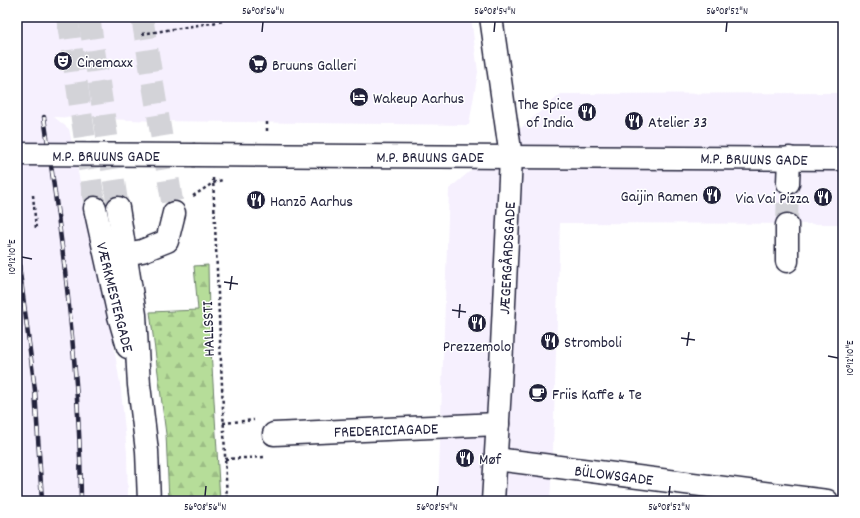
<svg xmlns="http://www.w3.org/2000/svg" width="860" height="518" font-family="Dekko,sans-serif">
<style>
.built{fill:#f6f0fe}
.forest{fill:url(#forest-firs);stroke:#6c806a}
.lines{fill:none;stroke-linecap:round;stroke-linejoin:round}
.minor-tunnel{stroke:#d3d3d8;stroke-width:22;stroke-dasharray:22 11;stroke-linecap:butt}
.minor-casing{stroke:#22223b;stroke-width:25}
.path{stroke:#22223b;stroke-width:2.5;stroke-dasharray:3 3;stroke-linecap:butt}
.minor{stroke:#fff;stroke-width:22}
.rail-casing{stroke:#22223b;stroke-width:4.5}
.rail{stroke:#fff;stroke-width:3;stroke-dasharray:9;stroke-linecap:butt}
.minor-bridge-casing{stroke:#22223b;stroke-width:25;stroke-linecap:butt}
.minor-bridge{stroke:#fff;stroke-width:22}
.ticks{fill:none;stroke:#22223b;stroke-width:1.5}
.labels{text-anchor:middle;stroke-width:3;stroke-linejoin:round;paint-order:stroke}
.poi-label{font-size:16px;fill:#22223b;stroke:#fff;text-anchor:start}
.street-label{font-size:16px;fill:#22223b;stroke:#fff}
.neatline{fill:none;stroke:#22223b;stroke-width:1.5}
.ticks-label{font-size:10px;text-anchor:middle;fill:#22223b}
</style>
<defs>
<pattern id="forest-firs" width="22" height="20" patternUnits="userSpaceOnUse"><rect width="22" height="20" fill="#b6dd99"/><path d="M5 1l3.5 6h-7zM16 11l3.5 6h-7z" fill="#9cbd85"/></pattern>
</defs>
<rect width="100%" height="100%" fill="#fff"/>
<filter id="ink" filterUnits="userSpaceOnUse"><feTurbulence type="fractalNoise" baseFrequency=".025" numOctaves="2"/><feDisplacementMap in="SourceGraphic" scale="8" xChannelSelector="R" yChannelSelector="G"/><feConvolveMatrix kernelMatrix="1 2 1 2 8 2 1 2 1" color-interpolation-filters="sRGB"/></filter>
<g filter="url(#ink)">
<g class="built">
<polygon points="17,17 471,17 478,72 469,125 155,121 54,117 69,129 112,335 121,390 127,453 128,501 17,501"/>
<polygon points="843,93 843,224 560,223 553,450 550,501 438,501 449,189 561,94"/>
</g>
<polygon class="forest" points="208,265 209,316 220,501 169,501 166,434 150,312 198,310 194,266"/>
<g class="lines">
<g class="minor-tunnel">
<polyline points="67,17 95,208"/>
<polyline points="89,17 118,208"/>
<polyline points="142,17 174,213"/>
<polyline points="787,225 788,183"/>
</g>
<defs>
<g id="minor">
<polyline points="491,17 511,157 500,388 493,501"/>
<polyline points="195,155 843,159"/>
<polyline points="788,183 789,158"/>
<polyline points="95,208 119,316 128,347"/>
<polyline points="118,208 135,315 139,385 147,451 149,501"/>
<polyline points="125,254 142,251 167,241 174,213"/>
<polyline points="787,261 787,225"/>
<polyline points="274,434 498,424"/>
<polyline points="496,459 827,501"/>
</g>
</defs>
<use href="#minor" class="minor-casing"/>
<g class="path">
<polyline points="142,34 224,21"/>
<polyline points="267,131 267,121"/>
<polyline points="213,178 227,501"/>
<polyline points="33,195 36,229"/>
<polyline points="193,196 213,183 222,180"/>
<polyline points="223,423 254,420"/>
<polyline points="225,459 265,457"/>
</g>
<use href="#minor" class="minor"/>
<defs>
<g id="rail">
<path d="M 44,117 C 63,245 80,372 81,501"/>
<polyline points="17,249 35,390 42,501"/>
<polyline points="17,497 17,501"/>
</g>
</defs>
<use href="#rail" class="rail-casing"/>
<use href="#rail" class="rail"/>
<defs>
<polyline id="minor-bridge" points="17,154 195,155"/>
</defs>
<use href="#minor-bridge" class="minor-bridge-casing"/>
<use href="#minor-bridge" class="minor-bridge"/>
</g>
</g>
<path class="ticks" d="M 262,32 L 263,22M 494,32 L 495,22M 726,32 L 727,22M 22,257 L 32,259M 224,282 L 238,284M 230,290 L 232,276M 452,310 L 466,312M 459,318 L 460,304M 681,338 L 695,340M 687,346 L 689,332M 828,356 L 838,358M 205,496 L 206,486M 437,496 L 438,486M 669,496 L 670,486"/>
<defs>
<symbol id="theatre-disc" viewBox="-11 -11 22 22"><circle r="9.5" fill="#22223b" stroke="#fff"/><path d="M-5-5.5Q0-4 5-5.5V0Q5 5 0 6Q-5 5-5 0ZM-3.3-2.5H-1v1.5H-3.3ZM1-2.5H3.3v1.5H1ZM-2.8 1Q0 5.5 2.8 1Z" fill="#fff"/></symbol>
<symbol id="supermarket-disc" viewBox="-11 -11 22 22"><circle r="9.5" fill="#22223b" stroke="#fff"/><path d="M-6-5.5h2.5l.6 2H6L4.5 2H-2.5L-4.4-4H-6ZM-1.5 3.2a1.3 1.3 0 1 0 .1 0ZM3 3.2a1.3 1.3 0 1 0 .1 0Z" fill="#fff"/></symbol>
<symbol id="hotel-disc" viewBox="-11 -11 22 22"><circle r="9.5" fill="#22223b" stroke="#fff"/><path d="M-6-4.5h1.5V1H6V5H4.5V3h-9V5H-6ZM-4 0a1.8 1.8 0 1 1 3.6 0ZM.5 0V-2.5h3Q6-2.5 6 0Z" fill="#fff"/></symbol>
<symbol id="restaurant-disc" viewBox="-11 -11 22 22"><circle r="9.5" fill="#22223b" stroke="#fff"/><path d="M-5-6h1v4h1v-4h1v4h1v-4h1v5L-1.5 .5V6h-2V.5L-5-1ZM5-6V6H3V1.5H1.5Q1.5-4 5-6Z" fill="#fff"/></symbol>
<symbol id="cafe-disc" viewBox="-11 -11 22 22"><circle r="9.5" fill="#22223b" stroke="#fff"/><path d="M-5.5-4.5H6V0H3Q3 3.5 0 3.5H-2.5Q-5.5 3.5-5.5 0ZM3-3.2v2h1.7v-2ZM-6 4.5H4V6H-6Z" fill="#fff"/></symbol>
</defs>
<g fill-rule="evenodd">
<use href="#theatre-disc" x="52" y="50" width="22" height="22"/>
<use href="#supermarket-disc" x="247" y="53" width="22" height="22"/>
<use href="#hotel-disc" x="348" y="86" width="22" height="22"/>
<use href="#restaurant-disc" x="576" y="101" width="22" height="22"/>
<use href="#restaurant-disc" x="623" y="110" width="22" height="22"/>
<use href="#restaurant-disc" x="701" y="184" width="22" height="22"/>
<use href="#restaurant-disc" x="812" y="186" width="22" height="22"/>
<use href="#restaurant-disc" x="245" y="189" width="22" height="22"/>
<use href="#restaurant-disc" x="466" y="312" width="22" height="22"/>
<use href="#restaurant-disc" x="539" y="330" width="22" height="22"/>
<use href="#cafe-disc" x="527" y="382" width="22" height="22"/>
<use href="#restaurant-disc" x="454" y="447" width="22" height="22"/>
</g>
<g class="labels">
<g class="poi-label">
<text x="77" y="67">Cinemaxx</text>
<text x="272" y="70">Bruuns Galleri</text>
<text x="373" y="103">Wakeup Aarhus</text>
<text x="573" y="109" text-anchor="end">The Spice<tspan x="573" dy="18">of India</tspan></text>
<text x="648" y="127">Atelier 33</text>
<text x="698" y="201" text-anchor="end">Gaijin Ramen</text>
<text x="809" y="203" text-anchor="end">Via Vai Pizza</text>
<text x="270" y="206">Hanzō Aarhus</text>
<text x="564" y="347">Stromboli</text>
<text x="477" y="351" text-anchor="middle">Prezzemolo</text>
<text x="552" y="399">Friis Kaffe &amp; Te</text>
<text x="479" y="464">Møf</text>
</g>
<g class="street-label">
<text x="106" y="161">M.P. BRUUNS GADE</text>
<text x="430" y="162">M.P. BRUUNS GADE</text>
<text transform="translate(754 158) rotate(1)" y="6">M.P. BRUUNS GADE</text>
<text transform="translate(506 258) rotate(-87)" y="6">JÆGERGÅRDSGADE</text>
<text transform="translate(116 297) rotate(76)" y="6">VÆRKMESTERGADE</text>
<text transform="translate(207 329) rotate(-92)" y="6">HALLSSTI</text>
<text transform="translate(386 429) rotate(-2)" y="6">FREDERICIAGADE</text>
<text transform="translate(614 474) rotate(7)" y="6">BÜLOWSGADE</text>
</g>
</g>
<rect width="860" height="518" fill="none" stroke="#fff" stroke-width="44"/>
<rect x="22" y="22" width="816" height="474" class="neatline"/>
<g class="ticks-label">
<text x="263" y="14">56°08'56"N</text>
<text x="495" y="14">56°08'54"N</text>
<text x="727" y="14">56°08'52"N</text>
<text transform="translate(11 257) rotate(-90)" y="4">10°12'10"E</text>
<text transform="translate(849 358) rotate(-90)" y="4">10°12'10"E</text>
<text x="205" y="510">56°08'56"N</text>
<text x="437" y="510">56°08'54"N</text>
<text x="669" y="510">56°08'52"N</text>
</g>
</svg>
